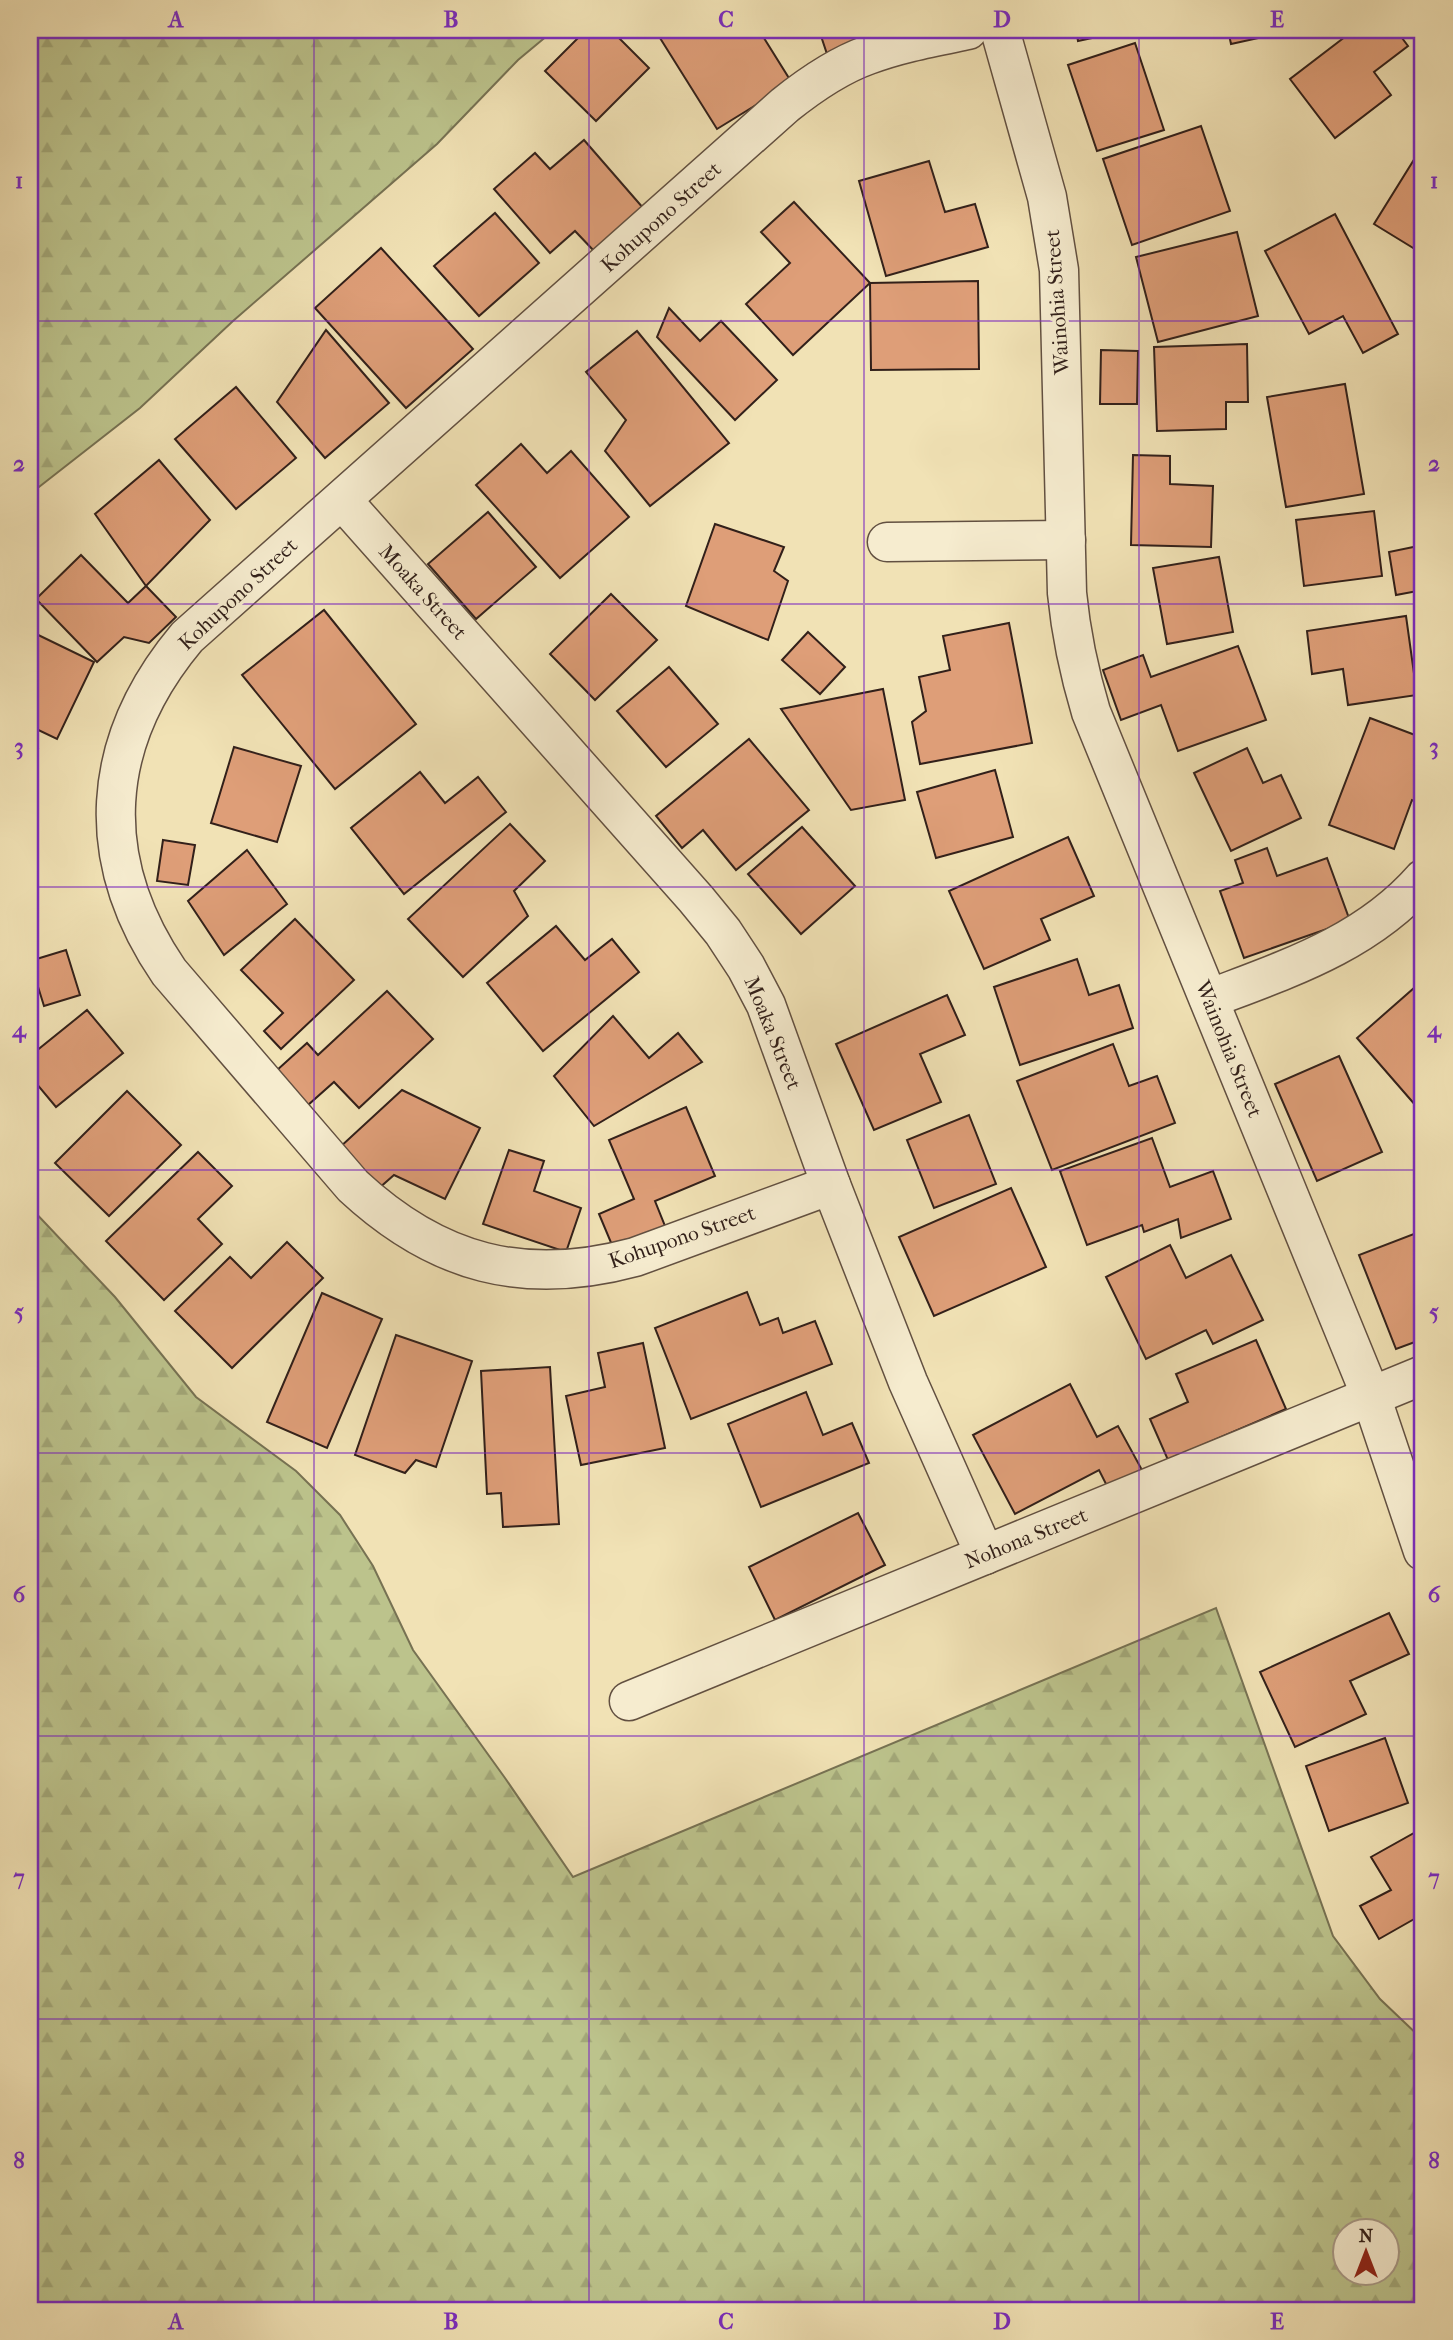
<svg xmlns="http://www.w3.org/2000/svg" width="1453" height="2340" font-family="'IM FELL French Canon',serif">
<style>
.forest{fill:url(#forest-firs);stroke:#777253;stroke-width:2;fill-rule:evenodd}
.building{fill:#de9e78;stroke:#32201a;stroke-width:2}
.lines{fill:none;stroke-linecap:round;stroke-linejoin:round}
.minor-casing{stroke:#625041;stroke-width:41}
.minor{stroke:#f6eccf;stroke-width:38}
.grid{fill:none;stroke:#7b2cbf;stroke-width:2;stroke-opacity:0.55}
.labels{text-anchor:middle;stroke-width:7;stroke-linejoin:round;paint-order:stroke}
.street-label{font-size:21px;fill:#32201a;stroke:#f6eccf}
.neatline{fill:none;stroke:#7b2cbf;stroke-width:2.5}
.grid-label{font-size:23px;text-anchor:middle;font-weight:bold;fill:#7b2cbf}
</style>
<defs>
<pattern id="forest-firs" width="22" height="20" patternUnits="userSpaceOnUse" patternTransform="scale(1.75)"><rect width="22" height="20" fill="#bcc38c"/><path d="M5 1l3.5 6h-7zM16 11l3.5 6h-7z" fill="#a2a778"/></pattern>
</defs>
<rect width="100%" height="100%" fill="#f1e2b5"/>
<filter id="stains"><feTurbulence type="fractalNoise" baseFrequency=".00286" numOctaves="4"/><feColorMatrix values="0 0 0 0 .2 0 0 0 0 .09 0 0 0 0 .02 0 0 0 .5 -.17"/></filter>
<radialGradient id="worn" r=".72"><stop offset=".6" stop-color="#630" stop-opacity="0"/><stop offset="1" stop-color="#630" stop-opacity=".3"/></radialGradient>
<g class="forest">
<polygon points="30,30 554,30 518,60 437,144 233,321 140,408 30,494"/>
<path d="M 30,1207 L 115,1297 L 196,1397 L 296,1471 L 340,1515 L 373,1566 L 413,1650 L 505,1778 L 573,1877 L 1216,1608 L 1333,1936 L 1380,1999 L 1423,2040 L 1423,2310 L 30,2310 ZM 1344,2232 L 1386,2232 L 1386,2274 L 1344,2274 Z"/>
</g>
<g class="building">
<polygon points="586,30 611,30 649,68 596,121 545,71"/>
<polygon points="655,30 759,30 792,83 717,129"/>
<polygon points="819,30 903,30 827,54"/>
<polygon points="1076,30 1129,30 1078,41"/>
<polygon points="1228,30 1295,30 1231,44"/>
<polygon points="1354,30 1396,30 1408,46 1374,72 1391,95 1335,138 1290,79"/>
<polygon points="1135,43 1164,130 1097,151 1068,65"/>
<polygon points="1201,126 1230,211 1132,245 1103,159"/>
<polygon points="584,140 644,209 595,252 575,231 550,253 494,189 535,153 550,169"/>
<polygon points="1420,150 1423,152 1423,254 1374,224"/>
<polygon points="929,161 945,212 975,204 988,247 886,276 859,181"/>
<polygon points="794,202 870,283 793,355 746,304 790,263 761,232"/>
<polygon points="495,213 539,263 479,316 434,266"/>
<polygon points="1335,214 1398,334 1363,353 1343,316 1309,334 1265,251"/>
<polygon points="1237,232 1258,316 1158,342 1136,257"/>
<polygon points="381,248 473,349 406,408 315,308"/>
<polygon points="978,281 979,369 871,370 870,283"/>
<polygon points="669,308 700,341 721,321 777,380 735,420 657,337"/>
<polygon points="326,330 389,403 325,458 277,402"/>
<polygon points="637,331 729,443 650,506 605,451 626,420 586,372"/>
<polygon points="1247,344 1248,402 1226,402 1226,429 1157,431 1154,347"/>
<polygon points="1101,350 1138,351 1137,404 1100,404"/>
<polygon points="1345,384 1364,494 1286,507 1267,397"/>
<polygon points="236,387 296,458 236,509 175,439"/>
<polygon points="521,444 547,473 571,451 629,517 560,578 476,485"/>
<polygon points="1133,455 1170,456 1170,484 1213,486 1211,547 1131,545"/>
<polygon points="159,460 210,520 146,586 95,514"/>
<polygon points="1374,511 1382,576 1304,586 1296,520"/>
<polygon points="488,512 536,567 476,619 428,564"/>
<polygon points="715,524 784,547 774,571 788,581 768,640 686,606"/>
<polygon points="1423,545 1423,590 1396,595 1389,552"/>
<polygon points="81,555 128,603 146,586 176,617 149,643 124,637 97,662 36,599"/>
<polygon points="1219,557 1233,632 1167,644 1153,568"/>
<polygon points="611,594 657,640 595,700 550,654"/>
<polygon points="324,610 416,724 335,789 242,675"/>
<polygon points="1406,616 1417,695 1348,705 1343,669 1312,674 1307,631"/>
<polygon points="1009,623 1032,743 920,764 912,722 926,711 919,677 950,670 943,636"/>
<polygon points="30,631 94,662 57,739 30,726"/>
<polygon points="808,632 845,667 820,694 782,660"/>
<polygon points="1238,646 1266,720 1178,751 1161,705 1121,720 1103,670 1143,655 1151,677"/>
<polygon points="669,667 718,724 666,767 617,711"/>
<polygon points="883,689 905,800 851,810 781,709"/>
<polygon points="1370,718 1423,738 1423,805 1412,800 1394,849 1329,825"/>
<polygon points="749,739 809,810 736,870 703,830 682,848 656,816"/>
<polygon points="30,747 38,749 30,789"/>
<polygon points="234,747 301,766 277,842 211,823"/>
<polygon points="1247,748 1263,783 1281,775 1301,818 1231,851 1194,773"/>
<polygon points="995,770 1013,837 936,858 917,792"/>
<polygon points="420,772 445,803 478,777 506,812 404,894 351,828"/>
<polygon points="510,824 545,861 514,891 528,916 463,977 408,919"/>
<polygon points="802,827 855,886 801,934 748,874"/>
<polygon points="1068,837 1094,896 1041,919 1050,940 984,969 949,891"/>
<polygon points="163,840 195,845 188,885 157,881"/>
<polygon points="1267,848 1277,876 1327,858 1350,921 1244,958 1220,891 1243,883 1235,860"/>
<polygon points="247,850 287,904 224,955 188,901"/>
<polygon points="295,919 354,980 281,1049 264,1031 283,1013 241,970"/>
<polygon points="556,926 585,960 612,939 639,972 543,1051 487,983"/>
<polygon points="66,950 80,995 44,1006 30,961"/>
<polygon points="1077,959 1089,995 1119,985 1133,1028 1020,1065 994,987"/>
<polygon points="1414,988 1423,999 1423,1114 1357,1038"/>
<polygon points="387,991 433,1039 359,1108 334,1082 308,1105 276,1071 307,1043 318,1055"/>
<polygon points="947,995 965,1035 920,1054 941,1102 874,1130 836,1044"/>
<polygon points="87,1010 123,1053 56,1107 30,1076 30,1056"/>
<polygon points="613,1016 649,1058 678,1033 702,1062 594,1126 554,1076"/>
<polygon points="1113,1044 1129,1086 1157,1076 1175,1123 1052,1170 1017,1081"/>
<polygon points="1339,1056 1382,1152 1317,1181 1275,1084"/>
<polygon points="402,1090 480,1128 445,1199 394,1175 378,1189 339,1148"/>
<polygon points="127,1091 181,1145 109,1216 55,1163"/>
<polygon points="686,1107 715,1176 655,1201 669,1236 617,1257 599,1214 634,1199 609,1140"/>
<polygon points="969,1115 996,1184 934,1208 907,1140"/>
<polygon points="1152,1138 1170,1187 1213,1171 1231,1219 1181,1238 1178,1219 1144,1232 1142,1225 1087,1245 1060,1171"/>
<polygon points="509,1150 544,1161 534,1191 581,1208 566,1252 483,1224"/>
<polygon points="198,1152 232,1186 198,1219 222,1244 164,1300 106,1241"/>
<polygon points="1011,1188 1046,1267 934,1316 899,1237"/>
<polygon points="1419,1232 1423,1242 1423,1339 1396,1349 1359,1255"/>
<polygon points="287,1242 323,1278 232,1368 175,1311 230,1257 251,1278"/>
<polygon points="1170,1245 1186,1278 1231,1255 1263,1320 1213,1344 1206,1330 1146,1359 1106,1277"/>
<polygon points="747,1292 760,1325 778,1318 783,1333 815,1321 832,1364 691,1419 655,1328"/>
<polygon points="322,1293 382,1319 327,1448 267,1422"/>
<polygon points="396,1335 472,1361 436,1467 416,1460 405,1473 355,1455"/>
<polygon points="1256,1340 1286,1409 1168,1460 1150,1419 1188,1402 1176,1374"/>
<polygon points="643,1343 665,1448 581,1465 566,1396 605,1387 598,1353"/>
<polygon points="550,1367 559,1524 503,1527 501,1493 487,1494 481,1371"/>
<polygon points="1070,1384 1097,1437 1118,1426 1142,1470 1108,1488 1099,1470 1015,1514 973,1435"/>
<polygon points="806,1392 823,1435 852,1423 869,1463 761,1507 728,1424"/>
<polygon points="858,1513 885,1565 775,1620 749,1567"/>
<polygon points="1389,1613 1409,1654 1350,1681 1366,1714 1295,1747 1260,1672"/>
<polygon points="1385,1738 1408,1803 1329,1831 1306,1766"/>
<polygon points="1423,1828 1423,1914 1379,1939 1360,1906 1391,1890 1371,1857"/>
</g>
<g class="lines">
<defs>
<g id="minor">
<path d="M 1000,30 L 1047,197 L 1059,270 L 1067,593 C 1071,634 1079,672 1091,712 L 1371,1396 L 1423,1551"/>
<polyline points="342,500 696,899 723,932 746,967 766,1005 831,1185 908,1382 985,1555"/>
<polyline points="887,542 1066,540"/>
<path d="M 1209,999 C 1287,969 1366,944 1423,879"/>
<path d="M 831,1185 L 635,1257 C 524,1287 437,1264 353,1186 L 169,972 C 92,859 99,742 187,637 L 785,105 C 810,85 837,66 868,55 C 900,43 934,37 968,30"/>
<polyline points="629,1701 1423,1375"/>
</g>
</defs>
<use href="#minor" class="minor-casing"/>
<use href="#minor" class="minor"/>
</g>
<path class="grid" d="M 314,30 L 314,2310M 589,30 L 589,2310M 864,30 L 864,2310M 1139,30 L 1139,2310M 30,321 L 1423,321M 30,604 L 1423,604M 30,887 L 1423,887M 30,1170 L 1423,1170M 30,1453 L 1423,1453M 30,1736 L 1423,1736M 30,2019 L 1423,2019"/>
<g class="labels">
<g class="street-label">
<text transform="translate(661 217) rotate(-42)" y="7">Kohupono Street</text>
<text transform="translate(1057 302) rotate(-94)" y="7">Wainohia Street</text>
<text transform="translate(423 592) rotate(48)" y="7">Moaka Street</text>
<text transform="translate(238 594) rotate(-43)" y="7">Kohupono Street</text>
<text transform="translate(773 1033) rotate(68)" y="7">Moaka Street</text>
<text transform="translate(1229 1049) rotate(68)" y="7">Wainohia Street</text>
<text transform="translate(682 1237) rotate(-19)" y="7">Kohupono Street</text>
<text transform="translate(1026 1538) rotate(-22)" y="7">Nohona Street</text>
</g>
</g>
<rect width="1453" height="2340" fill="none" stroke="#f1e2b5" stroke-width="77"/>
<g transform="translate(1366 2252)"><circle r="33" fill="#f6eccf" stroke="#a89a87" stroke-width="2"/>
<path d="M0-5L12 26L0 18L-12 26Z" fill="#8f2418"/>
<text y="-10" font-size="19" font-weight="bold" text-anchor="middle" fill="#32201a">N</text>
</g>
<rect x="38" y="38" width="1376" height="2264" class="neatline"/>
<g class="grid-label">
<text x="176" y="27">A</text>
<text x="451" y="27">B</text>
<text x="726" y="27">C</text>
<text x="1002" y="27">D</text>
<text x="1277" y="27">E</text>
<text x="19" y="188">1</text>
<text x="1434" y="188">1</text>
<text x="19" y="471">2</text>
<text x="1434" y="471">2</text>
<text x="19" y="754">3</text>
<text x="1434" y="754">3</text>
<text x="19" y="1037">4</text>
<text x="1434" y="1037">4</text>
<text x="19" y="1319">5</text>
<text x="1434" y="1319">5</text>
<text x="19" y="1602">6</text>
<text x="1434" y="1602">6</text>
<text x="19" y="1885">7</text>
<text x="1434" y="1885">7</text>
<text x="19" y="2168">8</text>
<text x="1434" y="2168">8</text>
<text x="176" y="2329">A</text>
<text x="451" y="2329">B</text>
<text x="726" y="2329">C</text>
<text x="1002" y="2329">D</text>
<text x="1277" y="2329">E</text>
</g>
<rect width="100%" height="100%" filter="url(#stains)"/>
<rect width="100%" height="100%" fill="url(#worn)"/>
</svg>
